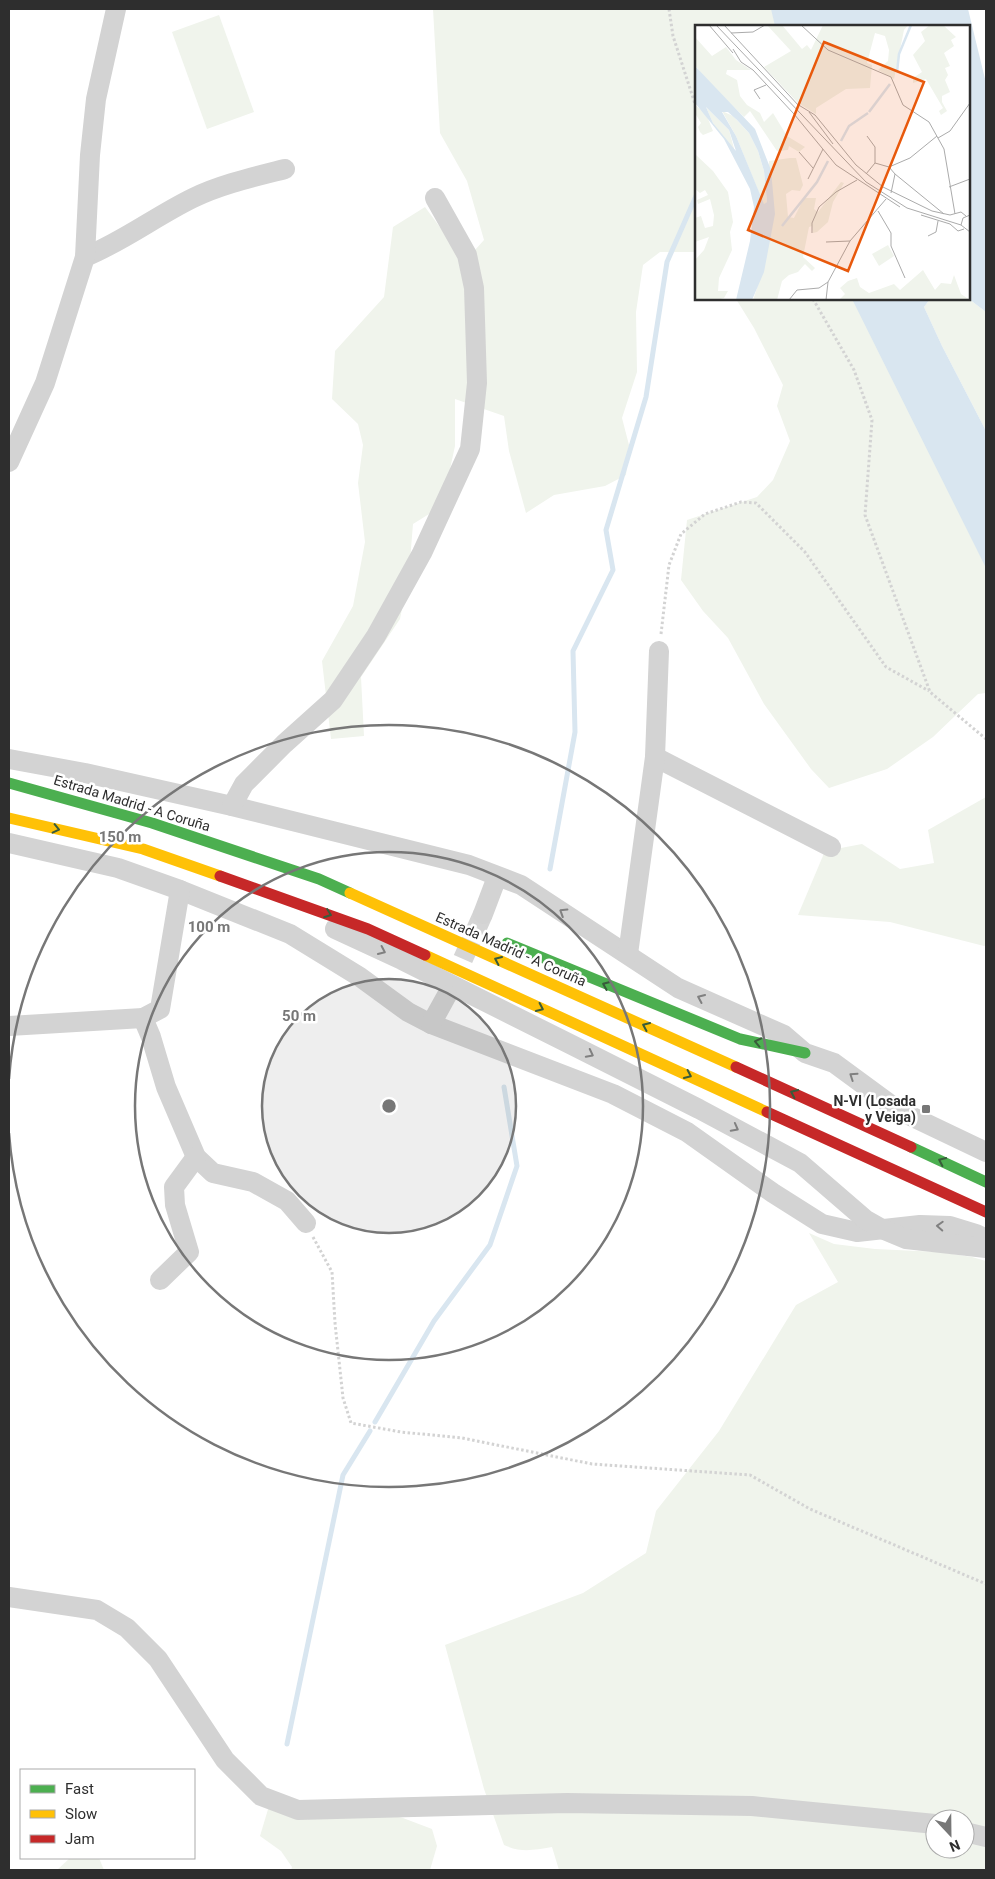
<svg xmlns="http://www.w3.org/2000/svg" width="995" height="1879" font-family="Roboto,sans-serif">
<style>
.green{fill:#f0f4ec;fill-rule:evenodd}
.water{fill:#d9e6f0}
.lines{fill:none;stroke-linecap:round;stroke-linejoin:round}
.stream{stroke:#d9e6f0;stroke-width:5}
.street-tunnel{stroke:#d5d5d5;stroke-width:20;stroke-dasharray:20 10;stroke-linecap:butt}
.path{stroke:#d3d3d3;stroke-width:3;stroke-dasharray:2.5 2.5;stroke-linecap:butt}
.street{stroke:#d3d3d3;stroke-width:20}
.fast{stroke:#4caf50;stroke-width:11}
.slow{stroke:#ffc107;stroke-width:11}
.jam{stroke:#c62828;stroke-width:11}
.oneway{stroke:#385b3a}
.oneway2{stroke:#808080}
.ring{fill:none;stroke:#777;stroke-width:2.5}
.poi-dot{fill:#777;stroke:#fff;stroke-width:2}
.labels{text-anchor:middle;stroke-width:5;stroke-linejoin:round;paint-order:stroke}
.street-label{font-size:14px;fill:#2e2e2e;stroke:#fff}
.poi-label{font-size:14px;font-weight:bold;fill:#2e2e2e;stroke:#fff;text-anchor:end}
.inset-river{fill:none;stroke:#d9e6f0;stroke-width:2.5}
.inset-road{fill:none;stroke:#ababab;stroke-width:1}
.view{fill:#e8590c;fill-opacity:0.15;stroke:#e8590c;stroke-width:2.5}
.inset-edge{fill:none;stroke:#2e2e2e;stroke-width:2.5}
.centre{fill:#777;stroke:#fff;stroke-width:2.5}
.ring-label{font-size:15px;text-anchor:middle;font-weight:bold;fill:#777;stroke:#fff;stroke-width:5;stroke-linejoin:round;paint-order:stroke}
</style>
<rect width="100%" height="100%" fill="#fff"/>
<g class="green">
<polygon points="433,9 790,9 792,26 696,26 696,252 660,252 643,265 636,312 637,372 622,418 629,445 626,475 605,486 554,495 526,513 509,451 504,416 455,399 455,446 442,506 413,524 409,573 400,619 361,677 364,736 331,739 322,661 353,606 365,542 358,483 363,445 358,424 332,399 335,351 384,297 393,227 425,207 465,261 484,240 467,181 440,133"/>
<polygon points="219,15 254,112 207,129 172,32"/>
<polygon points="736,299 868,299 986,554 986,693 978,694 933,737 887,769 829,788 811,769 764,704 728,638 703,611 681,580 687,520 757,497 773,480 790,441 777,406 783,385 754,328"/>
<polygon points="930,299 969,299 986,312 986,431 942,346 924,307"/>
<polygon points="986,797 986,945 984,946 890,922 798,915 825,851 862,844 900,869 934,863 928,830"/>
<path d="M 809,1233 L 834,1244 L 875,1249 L 939,1252 L 972,1257 L 986,1261 L 986,1870 L 559,1870 L 552,1847 C 533,1850 522,1853 504,1845 L 484,1789 L 445,1645 L 583,1593 L 646,1553 L 656,1511 L 719,1431 L 796,1305 L 838,1282 ZM 935,1819 L 965,1819 L 965,1849 L 935,1849 Z"/>
<polygon points="269,1806 359,1807 403,1818 432,1829 437,1846 430,1870 291,1870 292,1867 281,1851 260,1836"/>
<polygon points="70,1858 99,1858 104,1870 57,1870"/>
</g>
<g class="water">
<polygon points="771,9 968,9 986,83 986,312 969,299 969,26 775,26"/>
<polygon points="852,299 930,299 924,307 942,346 986,431 986,568"/>
</g>
<g class="lines">
<g class="stream">
<polyline points="550,869 575,732 573,651 613,570 606,530 646,397 667,262 696,196"/>
<polyline points="375,1422 434,1321 490,1245 517,1166 504,1087"/>
<polyline points="287,1744 343,1475 370,1431"/>
</g>
<polyline class="street-tunnel" points="463,959 483,914"/>
<g class="path">
<polyline points="669,9 673,36 696,107"/>
<polyline points="813,299 854,370 872,420 865,515 930,692 986,739"/>
<polyline points="661,634 669,565 681,534 705,514 741,502 756,503 805,552 886,667 929,691"/>
<polyline points="313,1237 332,1272 335,1323 343,1398 351,1423 401,1432 462,1438 592,1464 750,1475 810,1509 986,1584"/>
</g>
<g class="street">
<path d="M 85,257 C 124,241 156,216 193,198 C 222,184 254,177 285,169"/>
<polyline points="9,462 45,383 85,257 90,155 96,99 116,9"/>
<polyline points="655,757 831,847"/>
<polyline points="9,759 85,773 232,806 469,865 521,885 678,988 784,1035 805,1053 834,1063 898,1110 986,1152"/>
<polyline points="232,806 244,784 284,744 333,700 376,636 422,553 470,449 477,383 474,288 467,255 435,198"/>
<polyline points="9,843 118,868 180,890 290,934 360,977 408,1012 431,1024 613,1094 687,1132 773,1193 822,1224 857,1232 920,1225 950,1226 976,1234 986,1239"/>
<polyline points="180,890 160,1009 143,1018 151,1037 166,1087 196,1157 213,1173 253,1182 287,1201 306,1223"/>
<polyline points="483,914 497,877"/>
<polyline points="335,929 402,960 568,1043 699,1109 800,1163 866,1220 882,1229 906,1239 986,1248"/>
<polyline points="628,954 655,757 659,651"/>
<polyline points="431,1024 447,995"/>
<polyline points="9,1026 143,1018"/>
<polyline points="160,1280 189,1252 175,1205 174,1187 196,1157"/>
<polyline points="9,1597 97,1610 127,1628 158,1659 225,1760 261,1796 298,1810 567,1803 752,1806 935,1824"/>
<polyline points="965,1832 986,1837"/>
</g>
<g class="fast">
<polyline points="9,783 152,823 319,879 350,893"/>
<polyline points="507,943 740,1039 805,1053"/>
<polyline points="911,1147 986,1182"/>
</g>
<g class="slow">
<polyline points="9,818 143,849 220,876"/>
<polyline points="350,893 736,1067"/>
<polyline points="425,955 767,1112"/>
</g>
<g class="jam">
<polyline points="220,876 368,929 425,955"/>
<polyline points="736,1067 911,1147"/>
<polyline points="767,1112 986,1212"/>
</g>
</g>
<defs><path id="oneway-chevron" d="M-2-3.5L2.5 0L-2 3.5" fill="none" stroke-width="1.6" stroke-linecap="round" stroke-linejoin="round" transform="scale(1.25)"/></defs>
<g class="oneway">
<use href="#oneway-chevron" transform="translate(56 829) rotate(13)"/>
<use href="#oneway-chevron" transform="translate(328 914) rotate(20)"/>
<use href="#oneway-chevron" transform="translate(498 960) rotate(-156)"/>
<use href="#oneway-chevron" transform="translate(606 985) rotate(-157)"/>
<use href="#oneway-chevron" transform="translate(540 1008) rotate(25)"/>
<use href="#oneway-chevron" transform="translate(646 1026) rotate(-156)"/>
<use href="#oneway-chevron" transform="translate(758 1042) rotate(-168)"/>
<use href="#oneway-chevron" transform="translate(688 1075) rotate(25)"/>
<use href="#oneway-chevron" transform="translate(794 1093) rotate(-155)"/>
<use href="#oneway-chevron" transform="translate(942 1161) rotate(-155)"/>
</g>
<g class="oneway2">
<use href="#oneway-chevron" transform="translate(563 912) rotate(-148)"/>
<use href="#oneway-chevron" transform="translate(382 951) rotate(25)"/>
<use href="#oneway-chevron" transform="translate(701 998) rotate(-156)"/>
<use href="#oneway-chevron" transform="translate(590 1054) rotate(27)"/>
<use href="#oneway-chevron" transform="translate(853 1076) rotate(-146)"/>
<use href="#oneway-chevron" transform="translate(735 1128) rotate(28)"/>
<use href="#oneway-chevron" transform="translate(940 1226) rotate(-177)"/>
</g>
<circle cx="389" cy="1106" r="127" fill="#777" fill-opacity=".12"/>
<g class="ring">
<circle cx="389" cy="1106" r="127"/>
<circle cx="389" cy="1106" r="254"/>
<path d="M9 1079A381 381 0 1 1 9 1133"/>
</g>
<rect class="poi-dot" x="921" y="1104" width="10" height="10" rx="2.5"/>
<g class="labels">
<g class="street-label">
<text transform="translate(132 803) rotate(17)" y="5">Estrada Madrid - A Coruña</text>
<text transform="translate(511 949) rotate(24)" y="5">Estrada Madrid - A Coruña</text>
</g>
<g class="poi-label">
<text x="916" y="1106">N-VI (Losada<tspan x="916" dy="16">y Veiga)</tspan></text>
</g>
</g>
<g transform="translate(695 25)">
<rect width="275" height="275" fill="#fff"/>
<path d="M 72,0 L 87,0 L 107,24 L 112,20 L 116,25 L 128,0 L 213,0 L 209,5 L 199,54 L 183,45 L 193,36 L 194,25 L 190,11 L 180,8 L 172,38 L 177,40 L 175,63 L 151,64 L 121,83 L 121,89 L 103,78 L 69,42 L 96,26 ZM 235,0 L 248,0 L 261,12 L 256,15 L 259,21 L 249,28 L 255,41 L 250,43 L 253,50 L 250,55 L 255,67 L 247,71 L 247,77 L 252,86 L 246,90 L 244,86 L 248,83 L 231,54 L 218,58 L 218,53 L 227,47 L 218,30 L 230,16 L 226,7 ZM 0,12 L 17,31 L 31,22 L 41,35 L 56,45 L 32,45 L 31,49 L 42,55 L 45,71 L 52,80 L 65,88 L 69,97 L 78,88 L 92,111 L 110,122 L 104,127 L 94,121 L 93,125 L 82,126 L 55,86 L 49,92 L 11,55 L 0,40 ZM 0,80 L 11,89 L 18,106 L 8,110 L 5,107 L 3,102 L 6,98 L 0,88 ZM 11,82 L 34,105 L 40,127 L 18,98 ZM 27,86 L 38,91 L 54,108 L 63,126 L 69,146 L 72,177 L 69,180 L 41,111 ZM 0,129 L 18,146 L 33,167 L 38,197 L 35,207 L 37,225 L 24,253 L 23,266 L 33,266 L 29,273 L 22,275 L 0,275 L 0,235 L 9,225 L 14,212 L 0,217 L 0,193 L 6,191 L 10,203 L 18,201 L 19,190 L 15,174 L 3,179 L 2,175 L 13,170 L 10,165 L 5,168 L 0,164 ZM 95,133 L 101,133 L 108,160 L 105,166 L 97,165 L 91,169 L 93,192 L 99,193 L 109,173 L 121,173 L 119,184 L 123,187 L 146,157 L 149,158 L 138,177 L 133,197 L 122,207 L 118,208 L 117,201 L 114,202 L 108,232 L 120,243 L 117,246 L 110,239 L 103,247 L 94,250 L 87,256 L 82,275 L 58,275 L 70,239 L 74,136 ZM 193,220 L 199,231 L 184,241 L 177,229 ZM 228,245 L 240,265 L 246,258 L 256,259 L 259,250 L 266,269 L 275,275 L 144,275 L 150,269 L 145,263 L 153,256 L 162,253 L 165,262 L 174,268 L 199,259 L 205,265 Z" fill="#f0f4ec"/>
<path d="M 0,41 L 60,104 L 76,145 L 80,189 L 69,247 L 57,275 L 41,275 L 55,216 L 59,182 L 55,164 L 29,114 L 0,78 ZM 11,82 L 34,105 L 41,126 L 18,98 ZM 27,87 L 33,87 L 42,95 L 54,108 L 63,126 L 69,146 L 72,177 L 69,179 L 41,111 Z" fill="#d9e6f0" fill-rule="evenodd"/>
<path class="inset-river" d="M 202,47 L 204,29 L 216,0M 174,87 L 195,59M 146,116 L 154,101 L 173,88M 87,201 L 122,157 L 133,136"/>
<path class="inset-road" d="M 14,0 L 38,28M 21,0 L 171,157 L 212,183 L 266,200M 29,0 L 104,81M 106,0 L 133,25 L 196,52 L 208,80 L 234,97 L 249,124 L 260,189M 36,8 L 58,7 L 70,0M 38,24 L 46,37M 46,37 L 58,45 L 99,89 L 141,140 L 205,182M 65,74 L 59,65 L 71,60M 102,79 L 120,90 L 161,140 L 188,162 L 237,186 L 255,190 L 266,187 L 271,191M 114,87 L 138,119M 243,113 L 255,106 L 275,78M 104,127 L 118,143M 180,138 L 194,142 L 200,149 L 196,168M 194,142 L 215,133 L 242,111M 171,149 L 180,138 L 180,122 L 172,111M 200,149 L 249,189M 113,154 L 128,124M 254,162 L 275,154M 183,186 L 196,208 L 196,221 L 210,253M 226,190 L 255,199 L 263,206 L 269,204M 275,190 L 268,193 L 266,200 L 275,207M 117,208 L 117,198 L 124,182 L 141,167 L 162,155M 233,211 L 241,207 L 243,196M 131,217 L 155,216M 94,275 L 102,265 L 124,263 L 133,257 L 155,216 L 191,174M 131,275 L 133,257"/>
<path class="view" d="M 129,17 L 229,57 L 153,246 L 53,205 Z"/>
<rect width="275" height="275" class="inset-edge"/>
</g>
<circle cx="389" cy="1106" r="8" class="centre"/>
<g class="ring-label">
<text x="120" y="842">150 m</text>
<text x="209" y="932">100 m</text>
<text x="299" y="1021">50 m</text>
</g>
<rect width="995" height="1879" fill="none" stroke="#2e2e2e" stroke-width="20"/>
<rect x="20" y="1769" width="175" height="90" fill="#ffffff" stroke="#ababab"/>
<rect x="30" y="1785" width="25" height="8" fill="#4caf50" stroke="#ababab"/>
<text x="65" y="1794" font-size="15" fill="#2e2e2e">Fast</text>
<rect x="30" y="1810" width="25" height="8" fill="#ffc107" stroke="#ababab"/>
<text x="65" y="1819" font-size="15" fill="#2e2e2e">Slow</text>
<rect x="30" y="1835" width="25" height="8" fill="#c62828" stroke="#ababab"/>
<text x="65" y="1844" font-size="15" fill="#2e2e2e">Jam</text>
<g transform="translate(950 1834) rotate(158)"><circle r="24" fill="#ffffff" stroke="#ababab"/>
<path d="M0-4L9 19L0 12L-9 19Z" fill="#777777"/>
<text y="-8" font-size="14" font-weight="bold" text-anchor="middle" fill="#2e2e2e">N</text>
</g>
</svg>
